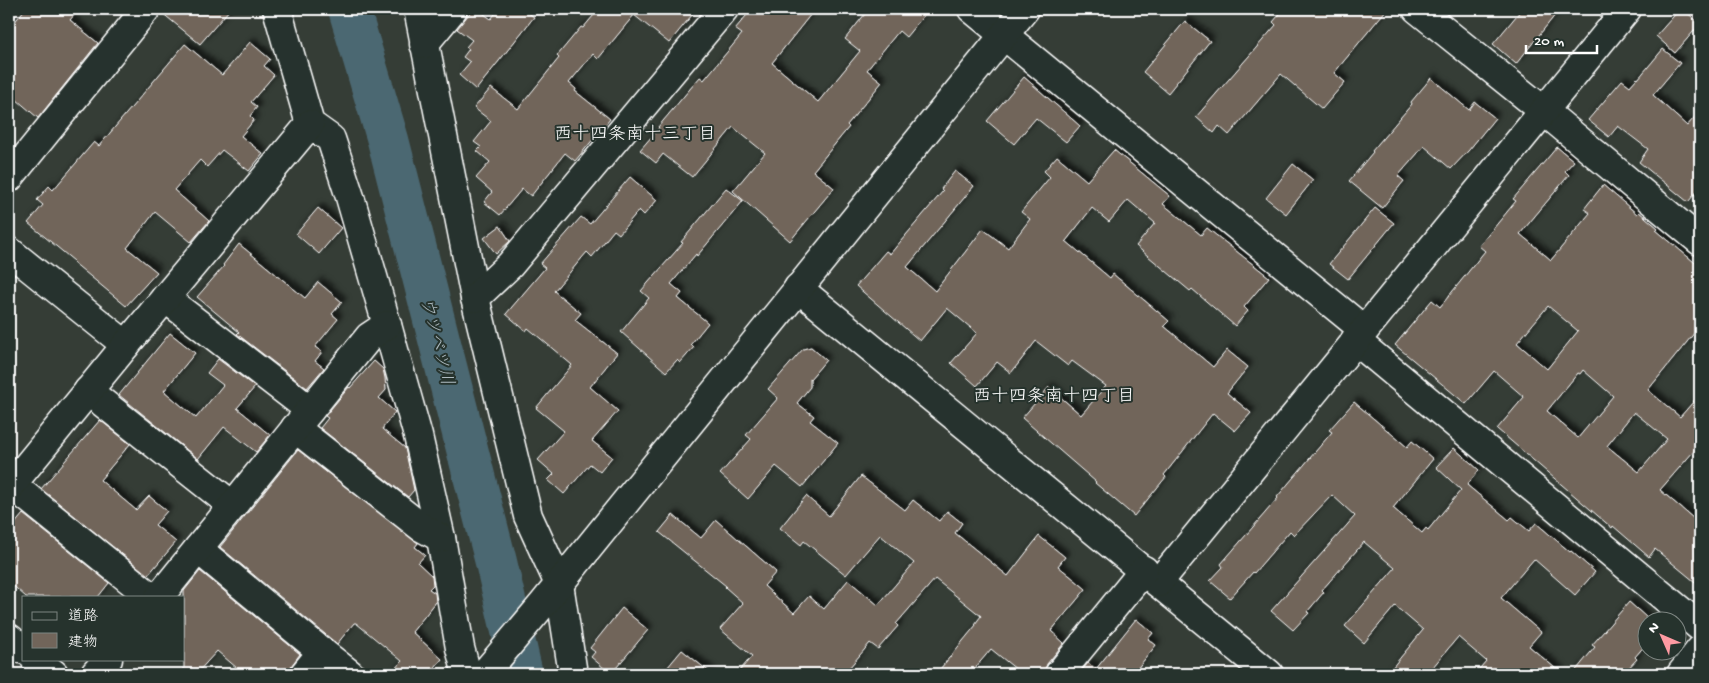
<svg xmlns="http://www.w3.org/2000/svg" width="1709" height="683" font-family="'Gochi Hand','Klee One',sans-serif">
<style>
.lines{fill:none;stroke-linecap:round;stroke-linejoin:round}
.river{stroke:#4c6872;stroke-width:42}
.building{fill:#71655a;stroke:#fff;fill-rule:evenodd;filter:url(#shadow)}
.minor-casing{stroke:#fff;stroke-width:31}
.minor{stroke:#26332d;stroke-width:28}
.labels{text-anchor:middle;stroke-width:4;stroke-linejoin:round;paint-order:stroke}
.neighbourhood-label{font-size:18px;fill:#fff;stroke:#26332d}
.water-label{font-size:18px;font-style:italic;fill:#aebbc0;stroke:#26332d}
</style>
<defs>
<filter id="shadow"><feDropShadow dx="4.5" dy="-4.5" stdDeviation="2.5" flood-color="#0009"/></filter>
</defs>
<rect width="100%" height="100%" fill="#353d36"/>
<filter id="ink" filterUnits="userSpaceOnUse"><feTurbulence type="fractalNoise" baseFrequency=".02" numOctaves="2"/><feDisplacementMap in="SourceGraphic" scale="10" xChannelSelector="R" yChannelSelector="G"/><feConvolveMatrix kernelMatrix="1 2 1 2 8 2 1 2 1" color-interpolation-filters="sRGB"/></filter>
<g filter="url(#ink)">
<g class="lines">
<polyline class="river" points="349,9 388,140 496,562 522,674"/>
</g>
<g class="building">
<polygon points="25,9 79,9 70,20 98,43 38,118 9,93 9,29"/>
<polygon points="161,9 230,9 200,44 161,12"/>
<polygon points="473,9 477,9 491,19 499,9 523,9 534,17 476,90 459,75 470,62 463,57 469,49 466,47 472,40 457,29"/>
<polygon points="599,9 697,9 669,43 634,15 598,59 593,54 569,83 576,89 575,91 610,119 575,161 565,153 531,196 522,189 500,215 484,202 492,192 476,178 490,162 477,151 481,147 474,142 491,121 474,108 491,88 518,109 559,58 557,56 581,27 583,28"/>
<polygon points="752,9 815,9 772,63 818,102 860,51 845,39 869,9 929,9 906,37 899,31 867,70 882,82 847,125 849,127 813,171 834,188 790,241 733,191 765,153 733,127 692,177 663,154 656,163 640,150 659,128 658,127 700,77 704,80 742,34 735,29"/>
<polygon points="1284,9 1387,9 1334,73 1345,82 1322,109 1281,74 1229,135 1219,126 1214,133 1196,117 1276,25 1273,22"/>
<polygon points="1522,9 1560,9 1516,64 1493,44"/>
<polygon points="1680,9 1683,9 1700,24 1675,53 1656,36"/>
<polygon points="1185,21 1210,41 1168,93 1143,72"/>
<polygon points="250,42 270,59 264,66 274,75 251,102 257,107 250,116 254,120 241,136 263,154 249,171 222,150 207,167 200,160 174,190 209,221 191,242 155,212 127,248 157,272 126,306 73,262 74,261 28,223 43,205 37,200 49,186 53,190 94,142 99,146 185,44 222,75"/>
<polygon points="1663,49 1680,63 1653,95 1687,126 1700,111 1700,188 1688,202 1639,162 1648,149 1618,126 1609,137 1588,120 1622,80 1630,86 1637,78 1638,79"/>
<polygon points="1024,77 1080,126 1066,142 1036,118 1014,144 987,121"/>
<polygon points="1431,78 1469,110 1475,102 1495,118 1469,150 1451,169 1424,146 1398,176 1404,181 1382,208 1349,181 1373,152 1372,151 1412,104 1411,102"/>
<path d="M 1557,147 L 1574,161 L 1565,171 L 1569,175 L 1520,234 L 1551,260 L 1590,213 L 1584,209 L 1603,185 L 1637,214 L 1639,212 L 1658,228 L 1656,230 L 1700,267 L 1700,326 L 1648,390 L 1680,417 L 1700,394 L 1700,444 L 1660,490 L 1700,524 L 1700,586 L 1655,549 L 1649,557 L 1613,526 L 1612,528 L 1497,429 L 1524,397 L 1494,371 L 1466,404 L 1395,345 L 1432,300 L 1440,307 L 1485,251 L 1479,246 L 1516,201 L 1513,199 ZM 1548,306 L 1578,331 L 1547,369 L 1517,343 ZM 1583,370 L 1613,396 L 1578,438 L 1547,411 L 1578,373 L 1580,374 ZM 1634,412 L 1667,439 L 1639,472 L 1607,446 Z"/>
<polygon points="1114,150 1170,196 1163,204 1201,235 1207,228 1269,277 1244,307 1248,311 1235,326 1192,289 1190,291 1136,246 1155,223 1128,200 1109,222 1092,208 1066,241 1110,278 1113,274 1169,321 1164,326 1213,367 1227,350 1248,367 1227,393 1251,413 1235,431 1213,413 1164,475 1166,477 1134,516 1095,483 1096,482 1022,418 1049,387 1081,415 1106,386 1072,361 1068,366 1036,341 1011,373 997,362 977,386 951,363 977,333 947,308 920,341 856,286 886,251 890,254 943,191 941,189 955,171 974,186 907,267 935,291 983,229 1008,248 1030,219 1021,212 1050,177 1044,171 1057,156 1087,181"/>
<polygon points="1293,164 1313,180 1286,214 1266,198"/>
<polygon points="630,177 657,200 644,215 639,210 619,234 614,230 592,257 587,252 554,291 581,313 575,320 617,353 590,387 618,411 592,441 612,457 600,472 590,464 564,494 548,480 554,474 538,460 564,431 536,408 572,365 528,328 526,331 506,314 545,268 540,264 581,217 590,224"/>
<polygon points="726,188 743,201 697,256 696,254 671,284 682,293 678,298 708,323 691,344 694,347 680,363 677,360 666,372 621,332 649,298 641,291 683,243 681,242"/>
<polygon points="318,208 341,228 319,254 296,234"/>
<polygon points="1375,208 1394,223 1348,279 1329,264"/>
<polygon points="500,226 510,241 496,254 484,238"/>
<polygon points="239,244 305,298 318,282 342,302 332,314 338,319 315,347 322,352 315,361 324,368 307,388 237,334 239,332 197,297 224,266 223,265"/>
<polygon points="170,333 195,353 164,391 196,418 223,385 207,373 218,359 255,387 237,408 270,435 256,452 224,427 198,459 119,395"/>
<polygon points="811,347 826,360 810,379 810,387 797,403 814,416 810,421 838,443 802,487 776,466 748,499 720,474 751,439 746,435 778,398 768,389 803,349"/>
<polygon points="374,361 383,369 385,378 386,390 379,398 395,412 382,429 405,448 414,490 408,497 320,428 328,418 325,416 349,387 350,388"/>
<polygon points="1354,402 1407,447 1412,441 1433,459 1393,508 1422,533 1426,528 1428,530 1461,490 1436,467 1454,448 1479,470 1467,485 1509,520 1512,517 1529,531 1536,523 1570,552 1571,551 1595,572 1575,595 1534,559 1501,598 1541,632 1529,646 1562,674 1475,674 1486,661 1458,637 1427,674 1387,674 1423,630 1395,606 1364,643 1345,626 1395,568 1364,542 1322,590 1324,592 1307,612 1309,613 1293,630 1271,611 1355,516 1332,495 1294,535 1290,531 1254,573 1253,572 1230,598 1210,581 1223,567 1221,564 1278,498 1277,497 1332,432 1329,430"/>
<polygon points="100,420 130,444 100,480 136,510 149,496 167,511 155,525 176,542 148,575 41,489"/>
<polygon points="298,450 418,543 415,547 425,555 418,563 432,576 433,585 429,589 435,593 436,602 412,632 442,659 429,674 390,674 402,661 356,623 354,623 337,644 220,547"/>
<polygon points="861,476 905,510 913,500 939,521 947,511 962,523 955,533 1008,576 1039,536 1065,557 1058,566 1086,589 1051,631 1064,643 1047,664 1044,674 1022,674 991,649 970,674 936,674 976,625 975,624 981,616 935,579 896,624 898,626 878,649 870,643 844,674 737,674 752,656 720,629 743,603 725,587 726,586 659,532 673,515 701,538 716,520 776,572 764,586 794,613 809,596 824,609 848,580 878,605 914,563 880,535 846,575 804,541 801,545 780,528 806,496 829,516"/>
<polygon points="23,514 109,583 98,597 26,597 9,582 9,531"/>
<polygon points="200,571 300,654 292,665 289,674 244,674 217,651 196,674 184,674 184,591"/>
<polygon points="1629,602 1646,617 1646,644 1635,657 1637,659 1623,674 1573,674 1595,647 1592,645"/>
<polygon points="622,608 648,630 611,674 591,657 595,652 590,648"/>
<polygon points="1136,619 1153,633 1148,639 1156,645 1133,674 1079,674 1088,663 1096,669"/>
<polygon points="682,650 712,674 662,674"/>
</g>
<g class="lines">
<defs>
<g id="minor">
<polyline points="277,9 310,124 331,139 350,197 387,325 418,436 441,538 460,648 467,674"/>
<polyline points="418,9 475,298 528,516 559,584 573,674"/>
<polyline points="972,9 1364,330"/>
<polyline points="1417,9 1544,111 1700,241"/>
<polyline points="424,44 453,9"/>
<polyline points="9,178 146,9"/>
<polyline points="9,251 126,345"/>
<polyline points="798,288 1269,674"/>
<polyline points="165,298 310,410"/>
<polyline points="475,298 510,265 724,9"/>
<polyline points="1355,340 1700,627"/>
<polyline points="88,391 233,506"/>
<polyline points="295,428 421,527 441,538"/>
<polyline points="12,485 151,597"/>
<polyline points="9,488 126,345 310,124"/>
<polyline points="198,549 322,652"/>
<polyline points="1158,583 1627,9"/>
<polyline points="159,597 369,337 387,325"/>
<polyline points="9,638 24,650"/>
<polyline points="35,659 54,674"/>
<polyline points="95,674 108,659"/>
<polyline points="304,674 322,652 350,674"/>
<polyline points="484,674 543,604 1025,9"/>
<polyline points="1059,674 1144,570"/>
<polyline points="1681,674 1700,650"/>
</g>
</defs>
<use href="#minor" class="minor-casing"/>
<use href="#minor" class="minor"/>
</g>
</g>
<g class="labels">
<g class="neighbourhood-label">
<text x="635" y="139">西十四条南十三丁目</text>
<text x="1054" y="401">西十四条南十四丁目</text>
</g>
<g class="water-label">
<text transform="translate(438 341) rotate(76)" y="6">ウツベツ川</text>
</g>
</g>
<rect width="1709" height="683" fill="none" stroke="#26332d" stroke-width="30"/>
<rect x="15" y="15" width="1679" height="653" fill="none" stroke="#fff" stroke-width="2" filter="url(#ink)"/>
<rect x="22" y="596" width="162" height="65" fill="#26332d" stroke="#7d8581"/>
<rect x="32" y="612" width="25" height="8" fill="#26332d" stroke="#7d8581"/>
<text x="68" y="620" font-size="15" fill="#ffffff">道路</text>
<rect x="32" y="633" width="25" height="15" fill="#71655a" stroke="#7d8581"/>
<text x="68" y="646" font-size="15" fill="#ffffff">建物</text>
<g transform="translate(1662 636) rotate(315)"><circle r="24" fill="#26332d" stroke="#7d8581"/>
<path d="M0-4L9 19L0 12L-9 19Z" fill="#ff9aa2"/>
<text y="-8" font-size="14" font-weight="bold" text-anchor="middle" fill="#ffffff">N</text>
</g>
<path d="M1526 45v8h71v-8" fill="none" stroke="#ffffff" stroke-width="2.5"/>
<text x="1534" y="45" font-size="15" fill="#ffffff" stroke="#26332d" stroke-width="4" paint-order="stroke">20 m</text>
</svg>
